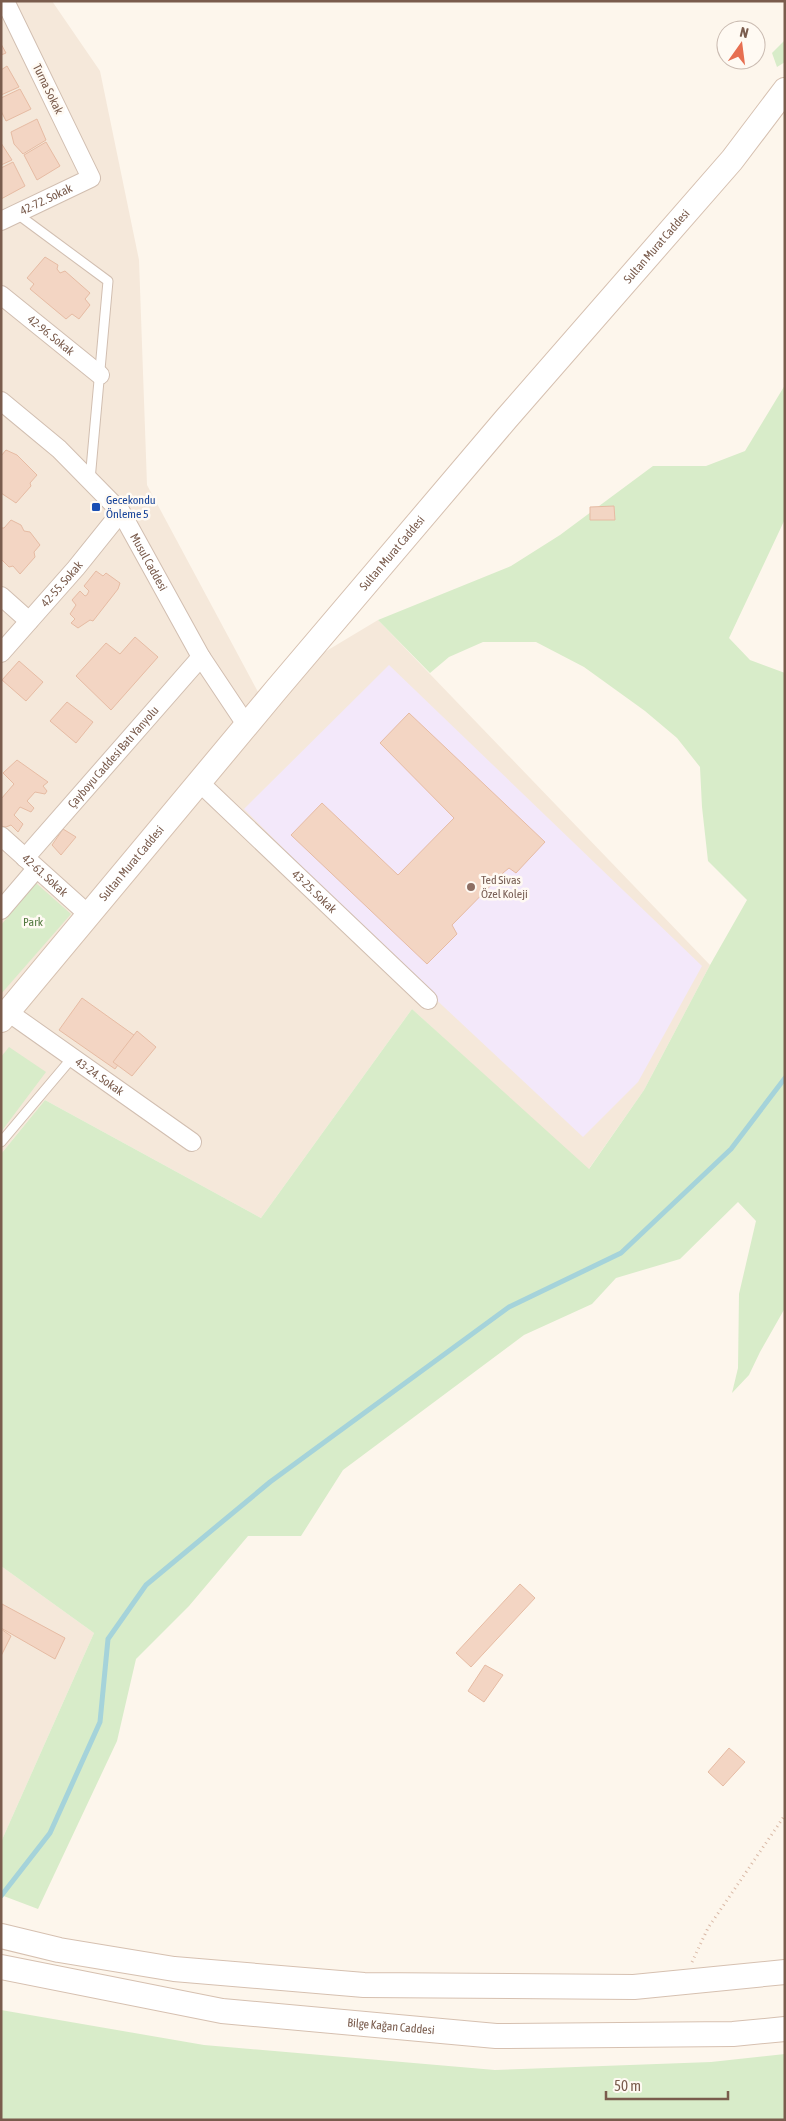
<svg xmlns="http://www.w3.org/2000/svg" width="786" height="2121" font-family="'Asap Condensed',sans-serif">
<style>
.residential{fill:#f5e8da}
.education{fill:#f3e8fa}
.green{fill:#d8ecc9}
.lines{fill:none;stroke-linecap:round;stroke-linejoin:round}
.stream{stroke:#a5d3da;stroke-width:5}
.building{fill:#f3d5c3;stroke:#e6bba3}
.lane-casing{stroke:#d1beb0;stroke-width:11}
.street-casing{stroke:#d1beb0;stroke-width:20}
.secondary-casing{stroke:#d6c0b0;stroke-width:26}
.path{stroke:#d9b8a5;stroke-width:3;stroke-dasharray:1 4;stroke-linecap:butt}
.lane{stroke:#fff;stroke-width:9}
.street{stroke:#fff;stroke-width:18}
.secondary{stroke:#fff;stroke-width:24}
.transit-dot{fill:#1a4fb4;stroke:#fffaf3;stroke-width:2}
.education-dot{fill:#8d6e63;stroke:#fffaf3;stroke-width:2}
.labels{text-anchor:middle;stroke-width:5;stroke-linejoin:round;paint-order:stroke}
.street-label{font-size:12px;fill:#7a5c4d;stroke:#fffaf3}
.transit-label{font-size:12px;fill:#164399;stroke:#fffaf3;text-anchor:start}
.education-label{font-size:12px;fill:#785e54;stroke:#fffaf3;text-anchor:start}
.park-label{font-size:12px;fill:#537a41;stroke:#fffaf3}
</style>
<rect width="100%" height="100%" fill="#fdf6ec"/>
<g class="residential">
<polygon points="1,1 52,1 100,71 139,260 147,485 258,692 378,620 710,965 644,1090 588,1170 412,1009 261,1218 45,1100 1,1154"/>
<polygon points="1,1566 94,1633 1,1842"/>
</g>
<polygon class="education" points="389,665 702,966 638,1082 583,1137 413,978 244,809"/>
<g class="green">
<polygon points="785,40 785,62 777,67 772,53"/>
<polygon points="785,385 785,519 729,638 750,660 785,673 785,1308 760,1352 749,1375 732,1393 738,1368 739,1294 756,1221 738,1202 680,1259 616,1278 592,1304 524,1335 343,1470 301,1536 248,1536 189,1606 136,1659 117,1741 38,1909 1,1895 1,1842 94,1633 1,1566 1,1154 45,1100 261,1218 412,1009 589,1169 644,1090 710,965 747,900 708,861 702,807 700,767 677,738 645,711 584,667 536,642 483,642 449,657 430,673 378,620 511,566 560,535 653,466 706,466 745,451"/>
<polygon points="36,883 71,914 1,994 1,925"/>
<polygon points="9,1047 46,1072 1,1132 1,1057"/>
<polygon points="1,2010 204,2045 495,2070 711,2062 785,2054 785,2120 1,2120"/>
</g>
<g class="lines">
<polyline class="stream" points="1,1896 50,1833 100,1722 108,1639 146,1585 270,1482 509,1307 621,1253 731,1149 785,1078"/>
</g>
<g class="building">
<polygon points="1,44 6,53 1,55"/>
<polygon points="7,66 19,87 1,95 1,70"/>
<polygon points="20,89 31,109 6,121 1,111 1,98"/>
<polygon points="37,119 46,140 23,154 14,144 11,132"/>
<polygon points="46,142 60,166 37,180 24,155"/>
<polygon points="1,143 12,160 1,165"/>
<polygon points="13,162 25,186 1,199 1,168"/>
<polygon points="45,257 58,265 57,269 60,273 65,271 90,293 85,299 90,305 79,319 72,314 66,319 30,289 34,284 27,278"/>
<polygon points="6,450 17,455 37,475 30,483 31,486 16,503 1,493 1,456"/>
<polygon points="614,506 615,520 590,520 590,507"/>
<polygon points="11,520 21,525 24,531 30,532 40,545 34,552 35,557 20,574 13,566 9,567 1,559 1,528 4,528"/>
<polygon points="96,571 103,576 106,573 120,583 118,589 93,621 90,620 78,628 71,623 75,619 70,614 76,605 72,600 80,591 85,596 87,595 89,591 84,586"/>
<polygon points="135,637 158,657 111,710 76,676 106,643 120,654"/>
<polygon points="19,661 43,682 26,701 2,680"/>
<polygon points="67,702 93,722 76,743 50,721"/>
<polygon points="409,713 545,842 516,873 509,868 503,873 452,925 457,934 427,964 291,835 322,803 398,875 454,818 380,743"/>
<polygon points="17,760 48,782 43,786 47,791 45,794 35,792 27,801 34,808 31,812 20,807 14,815 23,824 18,832 11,825 6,827 1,826 1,799 14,784 3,773"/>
<polygon points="63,829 76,837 61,855 52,845"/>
<polygon points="82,998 138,1038 115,1069 59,1030"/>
<polygon points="137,1031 156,1047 132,1076 113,1062"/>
<polygon points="520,1584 535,1598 471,1667 456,1653"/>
<polygon points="2,1604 65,1638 55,1659 1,1628"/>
<polygon points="1,1629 11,1636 1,1656"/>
<polygon points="485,1665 503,1675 484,1702 468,1691"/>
<polygon points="729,1748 745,1762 723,1786 708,1772"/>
</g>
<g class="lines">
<defs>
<g id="lane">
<polyline points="16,213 108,281 90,480"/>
<polyline points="1,1142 72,1058"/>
</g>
<g id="street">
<path id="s1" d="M 1,221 L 91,178 L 5,1"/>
<path id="s2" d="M 1,295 L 100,375"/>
<path id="s3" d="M 1,401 L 59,449 L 121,512 L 201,657 L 247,726"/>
<polyline points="1,596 29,621"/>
<path id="s4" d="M 1,653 L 76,568 L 121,512"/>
<path id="s5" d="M 199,782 L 428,1000"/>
<path id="s6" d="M 1,836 L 89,915"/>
<path id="s7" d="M 25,858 L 201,657"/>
<polyline points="1,910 36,869"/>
<path id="s8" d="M 8,1012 L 192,1142"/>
</g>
<g id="secondary">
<path id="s9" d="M 1,1020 L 276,690 L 506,419 L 732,160 L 785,90"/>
<polyline points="1,1936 59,1950 174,1969 364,1985 634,1987 785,1972"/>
<path id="s10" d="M 1,1967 L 222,2011 L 496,2036 L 733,2034 L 785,2029"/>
</g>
</defs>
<use href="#lane" class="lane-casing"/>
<use href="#street" class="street-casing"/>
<use href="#secondary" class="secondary-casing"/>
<polyline class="path" points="692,1962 708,1928 785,1815"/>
<use href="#lane" class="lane"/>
<use href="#street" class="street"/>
<use href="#secondary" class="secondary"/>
</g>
<rect class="transit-dot" x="91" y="502" width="10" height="10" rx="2.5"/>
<circle class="education-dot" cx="471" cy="887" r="5"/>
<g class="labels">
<g class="street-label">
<text transform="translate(48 89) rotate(64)" y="4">Turna Sokak</text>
<text dy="4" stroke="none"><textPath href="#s1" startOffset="50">42-72. Sokak</textPath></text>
<text dy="4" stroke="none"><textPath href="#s9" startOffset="1014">Sultan Murat Caddesi</textPath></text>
<text dy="4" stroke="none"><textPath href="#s2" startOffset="64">42-96. Sokak</textPath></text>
<text dy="4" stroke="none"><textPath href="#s9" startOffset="609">Sultan Murat Caddesi</textPath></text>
<text dy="4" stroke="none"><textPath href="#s3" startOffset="221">Musul Caddesi</textPath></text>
<text dy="4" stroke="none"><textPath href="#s4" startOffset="92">42-55. Sokak</textPath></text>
<text dy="4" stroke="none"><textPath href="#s7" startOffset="134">Çayboyu Caddesi Batı Yanyolu</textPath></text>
<text dy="4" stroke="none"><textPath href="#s9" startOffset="204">Sultan Murat Caddesi</textPath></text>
<text dy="4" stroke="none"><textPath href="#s6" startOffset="59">42-61. Sokak</textPath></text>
<text dy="4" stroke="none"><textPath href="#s5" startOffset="159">43-25. Sokak</textPath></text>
<text dy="4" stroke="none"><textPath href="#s8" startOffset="112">43-24. Sokak</textPath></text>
<text dy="4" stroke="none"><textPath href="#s10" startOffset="395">Bilge Kağan Caddesi</textPath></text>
</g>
<g class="transit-label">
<text x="106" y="504">Gecekondu<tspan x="106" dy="14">Önleme 5</tspan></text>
</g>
<g class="education-label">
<text x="481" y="884">Ted Sivas<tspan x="481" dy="14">Özel Koleji</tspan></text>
</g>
<g class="park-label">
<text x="33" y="926">Park</text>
</g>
</g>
<rect width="786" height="2121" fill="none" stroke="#7a5c4d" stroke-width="5"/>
<g transform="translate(741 45) rotate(14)"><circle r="24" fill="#fffaf3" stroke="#cabbb1"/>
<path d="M0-4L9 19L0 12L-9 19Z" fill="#e76f51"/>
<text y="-8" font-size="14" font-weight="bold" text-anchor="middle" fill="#7a5c4d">N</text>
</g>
<path d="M606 2091v8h122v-8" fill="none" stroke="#7a5c4d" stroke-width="2.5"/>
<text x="614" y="2091" font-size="15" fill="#7a5c4d" stroke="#fffaf3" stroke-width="4" paint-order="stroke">50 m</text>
</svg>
